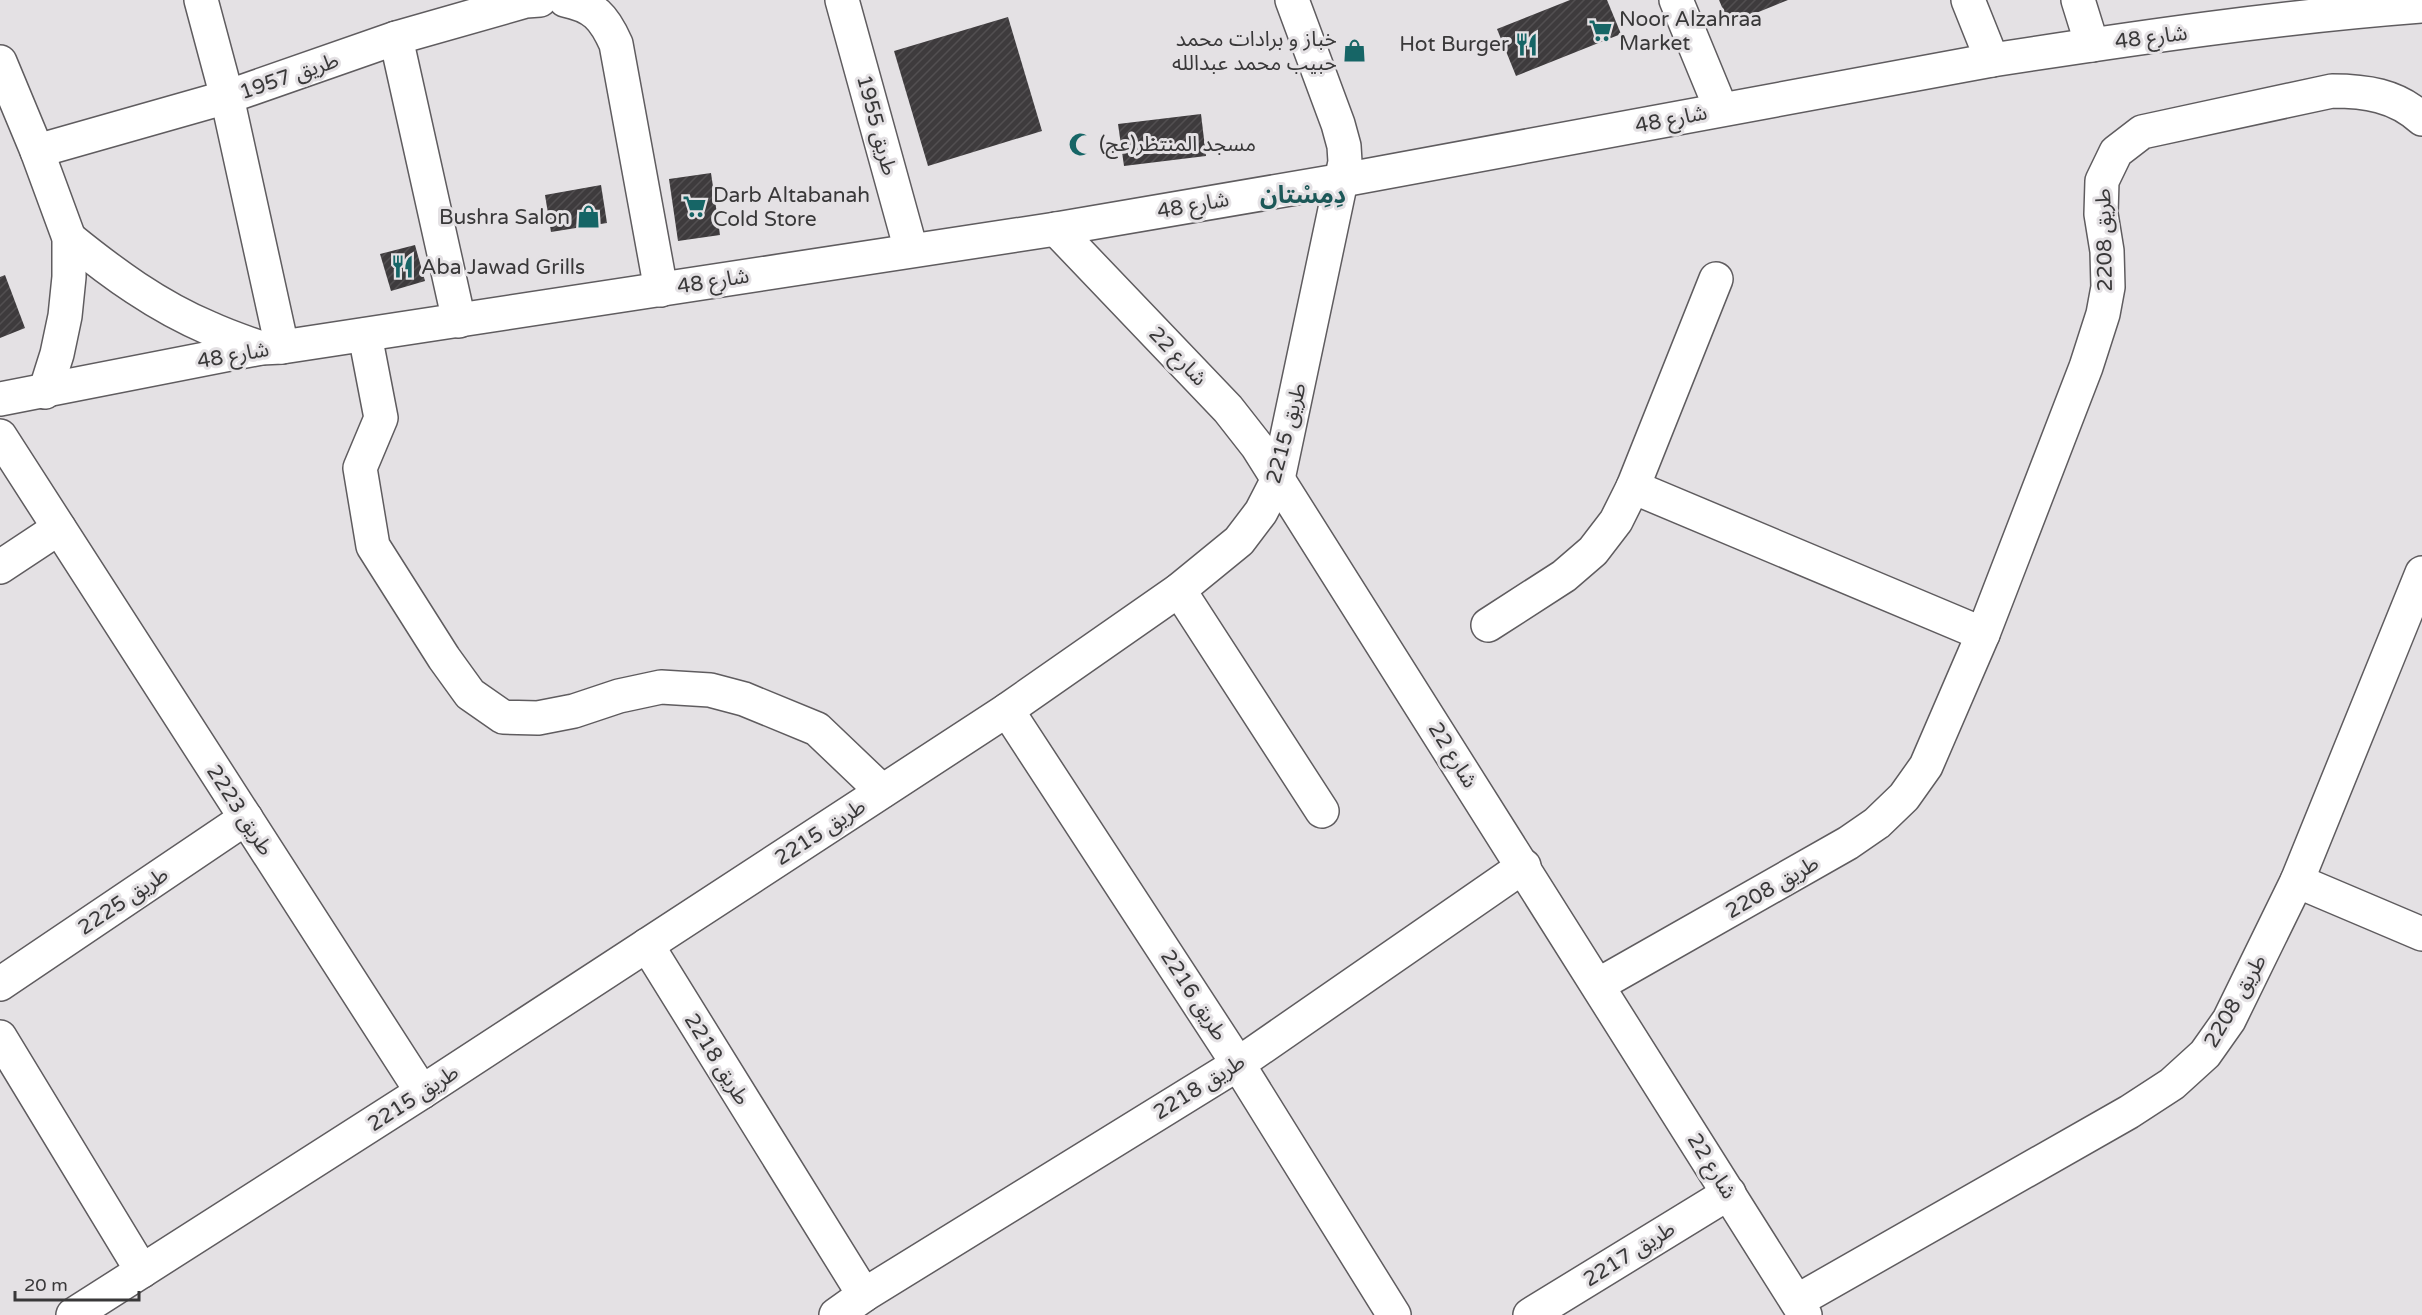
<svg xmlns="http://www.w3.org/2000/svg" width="2422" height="1315" font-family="'Varela Round','Noto Sans Arabic',sans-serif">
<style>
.building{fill:url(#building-hatch)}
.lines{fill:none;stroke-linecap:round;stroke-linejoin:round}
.minor-casing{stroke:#5f5c5f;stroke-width:36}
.minor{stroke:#fff;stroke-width:33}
.labels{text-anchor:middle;stroke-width:6;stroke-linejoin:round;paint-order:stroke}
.poi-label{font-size:21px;fill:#393839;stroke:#e4e1e4;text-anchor:start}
.street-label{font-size:21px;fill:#393839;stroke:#e4e1e4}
.quarter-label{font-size:24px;font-weight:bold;fill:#1c5858;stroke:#e4e1e4}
</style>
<defs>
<pattern id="building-hatch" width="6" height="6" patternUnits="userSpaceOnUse" patternTransform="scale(1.5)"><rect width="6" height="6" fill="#3e3b3d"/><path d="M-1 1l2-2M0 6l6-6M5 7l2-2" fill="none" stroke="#524f51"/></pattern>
</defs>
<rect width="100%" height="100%" fill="#e4e1e4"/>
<g class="building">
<polygon points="1570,0 1607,0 1621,34 1516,76 1497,29"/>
<polygon points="1719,0 1788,0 1729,24"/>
<polygon points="1008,17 1042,131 928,166 894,51"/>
<polygon points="1201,114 1206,156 1124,166 1118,124"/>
<polygon points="711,173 720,235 678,241 669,179"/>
<polygon points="601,185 607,223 551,232 545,195"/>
<polygon points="415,245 425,281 391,291 380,254"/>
<polygon points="5,275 25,328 0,338 0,277"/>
</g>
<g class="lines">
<defs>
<g id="minor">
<polyline points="201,0 227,97 282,347"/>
<path d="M 565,0 C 594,6 604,17 616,44 L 661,290"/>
<polyline points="842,0 911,250"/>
<polyline points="1676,0 1721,109"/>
<polyline points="1968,0 1992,60"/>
<polyline points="2078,0 2092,45"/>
<polyline points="396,38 459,321"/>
<polyline points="0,62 37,151 69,238 69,277 65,316 57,354 45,392"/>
<polyline points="37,151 227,97 396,38 526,1 540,0"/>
<polyline points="1056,229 1228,409 1257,446 1805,1315"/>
<path d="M 69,238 C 112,273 157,306 209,328 C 226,336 244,342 261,348"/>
<polyline points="365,335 381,418 360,468 373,546 444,658 470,694 503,717 538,718 574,711 619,696 661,687 710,690 744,699 817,729 882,791"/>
<path d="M 0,399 L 261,348 L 282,347 L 1056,229 L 1343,180 L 1992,60 C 2135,38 2278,17 2422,6"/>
<polyline points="0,436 422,1092"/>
<polyline points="1633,487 1983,634"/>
<polyline points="0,567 59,528"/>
<polyline points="1179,590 1322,811"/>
<polyline points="1488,625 1564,576 1593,551 1616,521 1633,487 1716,279"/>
<polyline points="1007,710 1238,1064 1394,1315"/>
<polyline points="2297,881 2422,934"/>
<polyline points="647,945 864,1295"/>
<polyline points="0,984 246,818"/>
<path d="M 1598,985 L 1848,843 L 1877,823 L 1904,797 L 1926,766 L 1983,634 L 2086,367 L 2103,314 L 2108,287 L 2107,251 L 2101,214 L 2102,181 L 2116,152 L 2142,132 L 2332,91 C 2365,91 2396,95 2422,119"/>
<polyline points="0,1037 142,1271"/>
<polyline points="1797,1301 2129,1112 2172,1084 2205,1054 2229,1020 2297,881 2422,573"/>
<polyline points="73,1315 422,1092 1007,710 1179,590 1239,541 1261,512 1278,479 1345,162 1344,146 1338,124 1292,0"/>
<polyline points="836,1315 864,1295 1238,1064 1524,866"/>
<polyline points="1530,1315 1729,1193"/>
</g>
</defs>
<use href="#minor" class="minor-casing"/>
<use href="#minor" class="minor"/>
</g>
<defs>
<symbol id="supermarket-bare" viewBox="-9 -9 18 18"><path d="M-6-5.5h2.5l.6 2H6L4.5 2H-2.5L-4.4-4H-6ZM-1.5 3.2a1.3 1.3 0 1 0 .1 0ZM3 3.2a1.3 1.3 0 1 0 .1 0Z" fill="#166566" stroke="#e4e1e4" stroke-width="2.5" paint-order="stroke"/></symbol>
<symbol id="restaurant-bare" viewBox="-9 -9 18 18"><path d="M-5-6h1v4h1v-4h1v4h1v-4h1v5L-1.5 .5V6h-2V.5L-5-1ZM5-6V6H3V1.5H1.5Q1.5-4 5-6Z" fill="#166566" stroke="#e4e1e4" stroke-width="2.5" paint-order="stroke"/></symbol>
<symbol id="shop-bare" viewBox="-9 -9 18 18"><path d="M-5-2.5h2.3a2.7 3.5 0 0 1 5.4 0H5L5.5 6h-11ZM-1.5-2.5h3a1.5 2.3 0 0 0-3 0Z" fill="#166566" stroke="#e4e1e4" stroke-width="2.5" paint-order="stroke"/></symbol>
<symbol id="mosque-bare" viewBox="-9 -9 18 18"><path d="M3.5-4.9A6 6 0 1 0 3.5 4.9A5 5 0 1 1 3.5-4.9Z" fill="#166566" stroke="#e4e1e4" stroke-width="2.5" paint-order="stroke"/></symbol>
</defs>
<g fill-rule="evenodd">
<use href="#supermarket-bare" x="1584" y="14" width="33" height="33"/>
<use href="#restaurant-bare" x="1510" y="28" width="33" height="33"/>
<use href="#shop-bare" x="1338" y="34" width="33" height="33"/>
<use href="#mosque-bare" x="1064" y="128" width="33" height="33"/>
<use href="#supermarket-bare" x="678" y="190" width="33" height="33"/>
<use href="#shop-bare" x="572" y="200" width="33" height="33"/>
<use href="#restaurant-bare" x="386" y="250" width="33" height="33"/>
</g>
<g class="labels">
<g class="poi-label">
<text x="1619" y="26">Noor Alzahraa<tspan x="1619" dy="24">Market</tspan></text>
<text x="1337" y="46" text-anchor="end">خباز و برادات محمد<tspan x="1337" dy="24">حبيب محمد عبدالله</tspan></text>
<text x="1509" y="51" text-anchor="end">Hot Burger</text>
<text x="1099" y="151">مسجد المنتظر(عج)</text>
<text x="713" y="202">Darb Altabanah<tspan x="713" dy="24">Cold Store</tspan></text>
<text x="570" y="224" text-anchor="end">Bushra Salon</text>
<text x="421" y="274">Aba Jawad Grills</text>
</g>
<g class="street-label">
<text transform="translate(2151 37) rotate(-7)" y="7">شارع 48</text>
<text transform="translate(289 76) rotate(-19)" y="7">طريق 1957</text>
<text transform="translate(1671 119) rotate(-11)" y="7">شارع 48</text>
<text transform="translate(877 125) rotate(75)" y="7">طريق 1955</text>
<text transform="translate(1193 205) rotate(-10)" y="7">شارع 48</text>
<text transform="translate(2104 240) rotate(-91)" y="7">طريق 2208</text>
<text transform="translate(713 281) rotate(-9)" y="7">شارع 48</text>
<text transform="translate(233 355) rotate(-10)" y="7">شارع 48</text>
<text transform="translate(1178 356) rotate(46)" y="7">شارع 22</text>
<text transform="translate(1286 433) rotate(-75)" y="7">طريق 2215</text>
<text transform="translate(1453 755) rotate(58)" y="7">شارع 22</text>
<text transform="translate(240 810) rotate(57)" y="7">طريق 2223</text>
<text transform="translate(820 832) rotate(-33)" y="7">طريق 2215</text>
<text transform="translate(1772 887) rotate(-30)" y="7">طريق 2208</text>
<text transform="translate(123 901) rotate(-34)" y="7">طريق 2225</text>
<text transform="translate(1194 995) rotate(57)" y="7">طريق 2216</text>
<text transform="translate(2235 1001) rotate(-60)" y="7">طريق 2208</text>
<text transform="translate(717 1059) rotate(58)" y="7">طريق 2218</text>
<text transform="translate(1199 1087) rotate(-32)" y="7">طريق 2218</text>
<text transform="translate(413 1098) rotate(-33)" y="7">طريق 2215</text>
<text transform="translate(1712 1166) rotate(58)" y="7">شارع 22</text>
<text transform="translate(1629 1254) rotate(-32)" y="7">طريق 2217</text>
</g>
<g class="quarter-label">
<text x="1303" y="203">دِمِسْتان</text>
</g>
</g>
<path d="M15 1291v9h124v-9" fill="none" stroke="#393839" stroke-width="3"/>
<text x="24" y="1291" font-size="18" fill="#393839" stroke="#e4e1e4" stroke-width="4.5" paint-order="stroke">20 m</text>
</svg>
